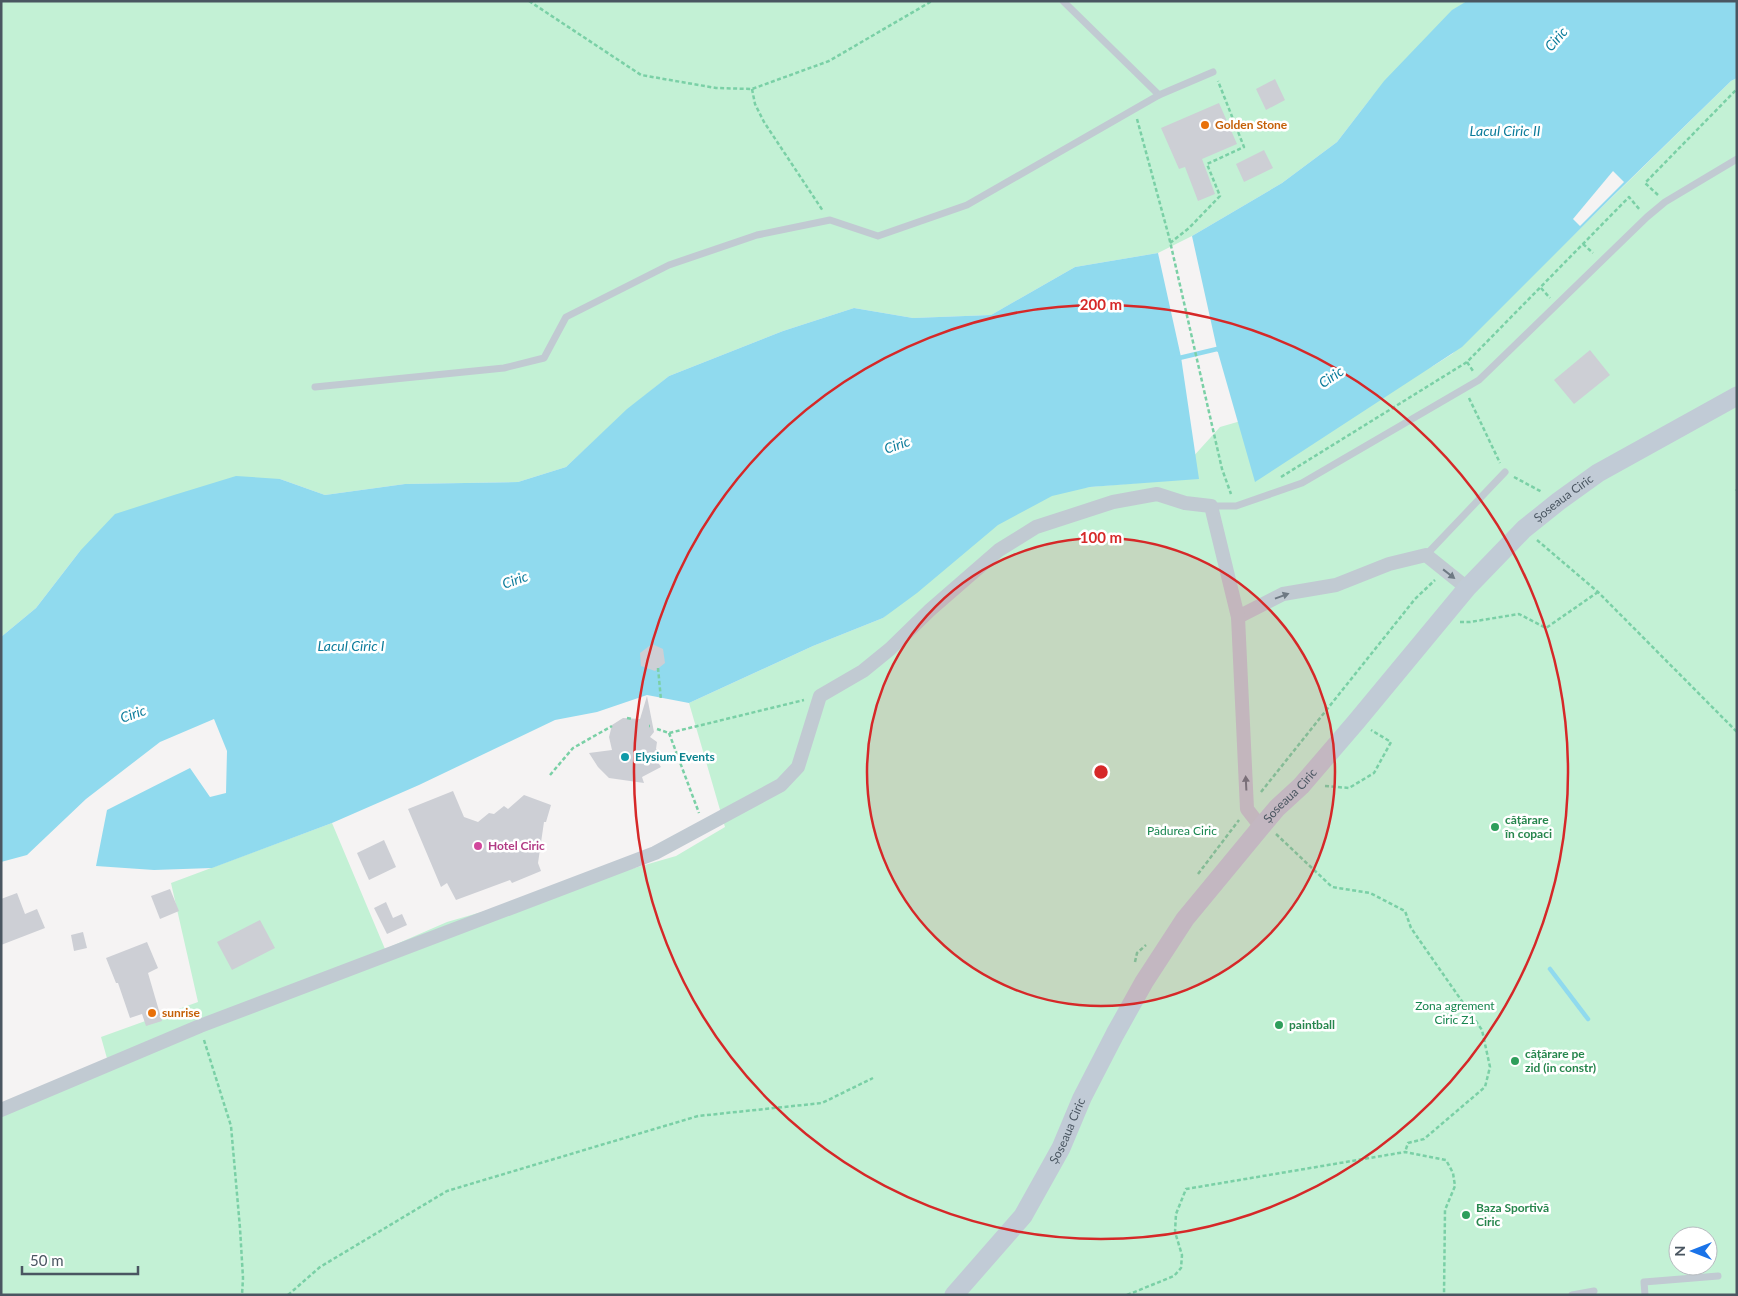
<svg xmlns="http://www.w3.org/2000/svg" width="1738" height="1296" font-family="Lato,sans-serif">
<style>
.green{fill:#c3f1d5;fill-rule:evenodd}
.water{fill:#90daee}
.pier{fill:#f5f3f3}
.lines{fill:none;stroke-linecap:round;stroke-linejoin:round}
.stream{stroke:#90daee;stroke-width:4.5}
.building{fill:#cdcfd5}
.path{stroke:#7ad0a6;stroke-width:2.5;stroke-dasharray:4 2.5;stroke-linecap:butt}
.lane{stroke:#c1cad2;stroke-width:7}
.street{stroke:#c1cad2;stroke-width:14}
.secondary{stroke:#c1cbd6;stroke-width:19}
.oneway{fill:#6e7983}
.ring{fill:none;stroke:#d62828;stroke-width:2.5}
.food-dot{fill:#e8710a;stroke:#fff;stroke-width:2}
.culture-dot{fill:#0f9aa8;stroke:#fff;stroke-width:2}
.leisure-dot{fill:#2e9e5b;stroke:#fff;stroke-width:2}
.hotel-dot{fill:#d1479c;stroke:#fff;stroke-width:2}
.labels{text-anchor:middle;stroke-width:5;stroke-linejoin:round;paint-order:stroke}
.food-label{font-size:12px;font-weight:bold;fill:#c56008;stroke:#fff;text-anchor:start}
.street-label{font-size:12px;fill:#4a5661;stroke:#fff}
.culture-label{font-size:12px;font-weight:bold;fill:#0d838f;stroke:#fff;text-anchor:start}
.leisure-label{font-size:12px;font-weight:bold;fill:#27864d;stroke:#fff;text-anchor:start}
.park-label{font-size:12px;fill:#17864f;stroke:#fff}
.hotel-label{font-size:12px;font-weight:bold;fill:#b23c85;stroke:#fff;text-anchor:start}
.water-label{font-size:14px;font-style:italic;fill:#0c7c9b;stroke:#fff}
.centre{fill:#d62828;stroke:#fff;stroke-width:2.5}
.ring-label{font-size:15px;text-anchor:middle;font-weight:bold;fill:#d62828;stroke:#fff;stroke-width:5;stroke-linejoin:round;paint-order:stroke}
</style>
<rect width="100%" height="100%" fill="#f5f3f3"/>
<g class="green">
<polygon points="1,1 1474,1 1371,98 1337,142 1282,183 1192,236 1158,253 1075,267 991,315 913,318 854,308 783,331 669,376 627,410 566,467 518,482 405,484 325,495 280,479 80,551 36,608 1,637"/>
<path d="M 1737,78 L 1737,1295 L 1,1295 L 1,1104 L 110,1069 L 101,1037 L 198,1002 L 171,883 L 332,823 L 385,949 L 447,922 L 676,856 L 725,827 L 689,703 L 813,646 L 883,618 L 970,540 L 1045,493 L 1090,487 L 1172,480 L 1220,427 L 1433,366 L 1452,354 L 1731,81 ZM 1678,1236 L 1708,1236 L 1708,1266 L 1678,1266 Z"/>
</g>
<g class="water">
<polygon points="1467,1 1737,1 1737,78 1731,81 1615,194 1462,347 1255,482 1217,349 1192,236 1282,183 1337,142 1384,81 1452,10"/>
<polygon points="1158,253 1181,357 1199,479 1090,487 1052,496 998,525 917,593 883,618 813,646 689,703 647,695 597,712 555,720 419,785 332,823 212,868 154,870 96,866 107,810 190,768 210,797 226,793 227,751 214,719 160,742 86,799 27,855 1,862 1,637 36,608 80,551 115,514 174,495 236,476 280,479 325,495 405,484 518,482 566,467 627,409 669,376 783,331 854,308 913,318 991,315 1075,267"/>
</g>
<polygon class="pier" points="1613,171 1624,182 1580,226 1573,219"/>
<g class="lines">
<g class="stream">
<polyline points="1175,359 1217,349 1221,351"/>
<polyline points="1550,969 1588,1019"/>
</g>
</g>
<g class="building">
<polygon points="1275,79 1285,100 1266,110 1256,89"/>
<polygon points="1219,103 1237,144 1202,159 1215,194 1198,201 1185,167 1179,169 1161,128"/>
<polygon points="1264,150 1273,168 1244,182 1236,164"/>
<polygon points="1590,350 1610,375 1574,404 1554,380"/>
<polygon points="652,644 663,649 665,663 655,671 641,666 640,653"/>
<polygon points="647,696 654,732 650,737 657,742 656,749 660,752 657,761 661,767 642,777 644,783 609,778 598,767 589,753 612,750 609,737 612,725 623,718 640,719"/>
<polygon points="453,791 464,817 478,822 489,813 494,814 504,806 508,809 524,795 551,805 546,822 544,822 538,863 541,871 512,883 510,880 456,900 447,883 441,887 408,809"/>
<polygon points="384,840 396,867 369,880 357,853"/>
<polygon points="170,889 179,911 160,919 151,896"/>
<polygon points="17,893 25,914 37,909 45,928 1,945 1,899"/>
<polygon points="386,902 393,918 402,914 407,925 387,934 374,908"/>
<polygon points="260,920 275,948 232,970 217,942"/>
<polygon points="83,932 87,948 74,951 71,935"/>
<polygon points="147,942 158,968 148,973 162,1021 146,1026 142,1014 130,1018 118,983 116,983 106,958"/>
</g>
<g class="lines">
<g class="path">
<polyline points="529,1 641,75 716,88 752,89 829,61 932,1"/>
<polyline points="752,89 755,104 764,122 823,211"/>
<polyline points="1137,119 1169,237 1222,469 1231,494"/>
<polyline points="1658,195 1645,183 1737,89"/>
<polyline points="1170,243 1189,228 1220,196 1207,164 1244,147 1218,81"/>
<polyline points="1583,244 1593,253"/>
<polyline points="1541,288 1550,298"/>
<polyline points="1467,362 1473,371"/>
<polyline points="1469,398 1500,463"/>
<polyline points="1281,477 1467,362 1629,197 1640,210"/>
<polyline points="1514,477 1542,492"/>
<polyline points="1736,491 1737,490"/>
<polyline points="1537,540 1598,592 1737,732"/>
<polyline points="1460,622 1470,622 1519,614 1546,628 1598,592"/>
<polyline points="658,668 661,700"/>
<polyline points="627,718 632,719"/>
<polyline points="649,726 650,726"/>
<polyline points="657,729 669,733 804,700"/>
<polyline points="669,733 699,813"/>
<polyline points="550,775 573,748 612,726"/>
<polyline points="1325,786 1349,788 1374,773 1391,742 1371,730"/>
<polyline points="1261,792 1415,599 1435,580"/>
<polyline points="1276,834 1332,887 1370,893 1405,911 1411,928 1482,1030 1490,1067 1485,1087 1424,1139 1408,1143 1405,1152"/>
<polyline points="1198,874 1239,820"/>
<polyline points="1135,962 1137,953 1146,945"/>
<polyline points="204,1040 231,1126 240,1228 243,1278 242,1295"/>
<polyline points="288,1295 320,1267 447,1191 698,1116 822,1103 873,1078"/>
<polyline points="1127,1295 1174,1276 1181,1268 1182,1255 1175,1232 1176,1214 1186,1189 1405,1152 1446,1160 1453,1173 1455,1186 1445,1210 1444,1295"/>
</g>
<g class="lane">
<polyline points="1063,1 1159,95 1213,72"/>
<polyline points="315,387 504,368 544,358 566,317 669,265 757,235 830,220 878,236 967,205 1159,95"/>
<polyline points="1211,506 1236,506 1302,483 1479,380 1647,217 1665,202 1737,159"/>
<polyline points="1426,555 1505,472"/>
<polyline points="1572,1295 1594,1291"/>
<polyline points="1645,1295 1644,1282 1718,1276"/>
</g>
<g class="street">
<polyline points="1238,617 1283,594 1336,585 1389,564 1426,555 1467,588"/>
<polyline points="1,1110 200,1026 655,853 781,785 798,767 820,696 863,671 890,649 930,610 999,550 1036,527 1113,502 1157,494 1185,503 1211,506 1238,617 1247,809 1261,827"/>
</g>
<path class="secondary" id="s1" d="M 954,1295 L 1023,1216 L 1061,1148 L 1082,1098 L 1115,1034 L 1144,982 L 1185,919 L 1261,827 L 1277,808 L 1301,786 L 1356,722 L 1467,588 L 1524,529 L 1559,501 L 1598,473 L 1737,396"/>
</g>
<defs><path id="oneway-solid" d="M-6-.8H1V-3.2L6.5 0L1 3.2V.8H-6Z" transform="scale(1.25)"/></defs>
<g class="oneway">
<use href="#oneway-solid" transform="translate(1449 574) rotate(38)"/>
<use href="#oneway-solid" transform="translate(1282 596) rotate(-20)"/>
<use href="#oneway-solid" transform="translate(1246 783) rotate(-93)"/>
</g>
<circle cx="1101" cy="772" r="234" fill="#d62828" fill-opacity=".12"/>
<g class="ring">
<circle cx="1101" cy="772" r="234"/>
<circle cx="1101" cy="772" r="467"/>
</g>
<g class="food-dot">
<circle cx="1205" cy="125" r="5"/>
<circle cx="152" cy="1013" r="5"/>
</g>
<circle class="culture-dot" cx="625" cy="757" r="5"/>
<g class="leisure-dot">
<circle cx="1495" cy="827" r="5"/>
<circle cx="1279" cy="1025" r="5"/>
<circle cx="1515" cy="1061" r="5"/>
<circle cx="1466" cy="1215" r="5"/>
</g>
<circle class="hotel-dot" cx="478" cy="846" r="5"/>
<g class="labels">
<g class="food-label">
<text x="1215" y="129">Golden Stone</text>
<text x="162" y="1017">sunrise</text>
</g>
<g class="street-label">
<text dy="4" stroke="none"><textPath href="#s1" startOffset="1011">Șoseaua Ciric</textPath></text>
<text dy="4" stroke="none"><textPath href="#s1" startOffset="606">Șoseaua Ciric</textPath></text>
<text dy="4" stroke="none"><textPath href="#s1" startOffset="201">Șoseaua Ciric</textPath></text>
</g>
<g class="culture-label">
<text x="635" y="761">Elysium Events</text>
</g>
<g class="leisure-label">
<text x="1505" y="824">cățărare<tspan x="1505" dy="14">în copaci</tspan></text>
<text x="1289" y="1029">paintball</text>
<text x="1525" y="1058">cățărare pe<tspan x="1525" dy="14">zid (in constr)</tspan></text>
<text x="1476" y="1212">Baza Sportivă<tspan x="1476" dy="14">Ciric</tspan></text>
</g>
<g class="park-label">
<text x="1182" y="835">Pădurea Ciric</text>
<text x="1455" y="1010">Zona agrement<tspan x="1455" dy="14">Ciric Z1</tspan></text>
</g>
<g class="hotel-label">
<text x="488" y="850">Hotel Ciric</text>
</g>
<g class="water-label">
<text transform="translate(1556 39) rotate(-49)" y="5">Ciric</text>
<text x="1505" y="136">Lacul Ciric II</text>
<text transform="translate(1331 377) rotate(-34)" y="5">Ciric</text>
<text transform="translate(897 445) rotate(-19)" y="5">Ciric</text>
<text transform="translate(515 580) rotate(-19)" y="5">Ciric</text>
<text x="351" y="651">Lacul Ciric I</text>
<text transform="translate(133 714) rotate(-19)" y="5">Ciric</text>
</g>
</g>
<circle cx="1101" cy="772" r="8" class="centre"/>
<g class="ring-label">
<text x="1101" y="310">200 m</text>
<text x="1101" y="543">100 m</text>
</g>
<rect width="1738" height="1296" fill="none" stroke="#4a5661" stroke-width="5"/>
<g transform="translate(1693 1251) rotate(270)"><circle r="24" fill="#ffffff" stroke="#b7bbc0"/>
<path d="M0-4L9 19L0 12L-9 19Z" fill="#1a73e8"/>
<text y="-8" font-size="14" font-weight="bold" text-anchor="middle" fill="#4a5661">N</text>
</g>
<path d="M22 1266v8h116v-8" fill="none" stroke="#4a5661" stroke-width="2.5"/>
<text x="30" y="1266" font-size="15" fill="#4a5661" stroke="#ffffff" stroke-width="4" paint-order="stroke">50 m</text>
</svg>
